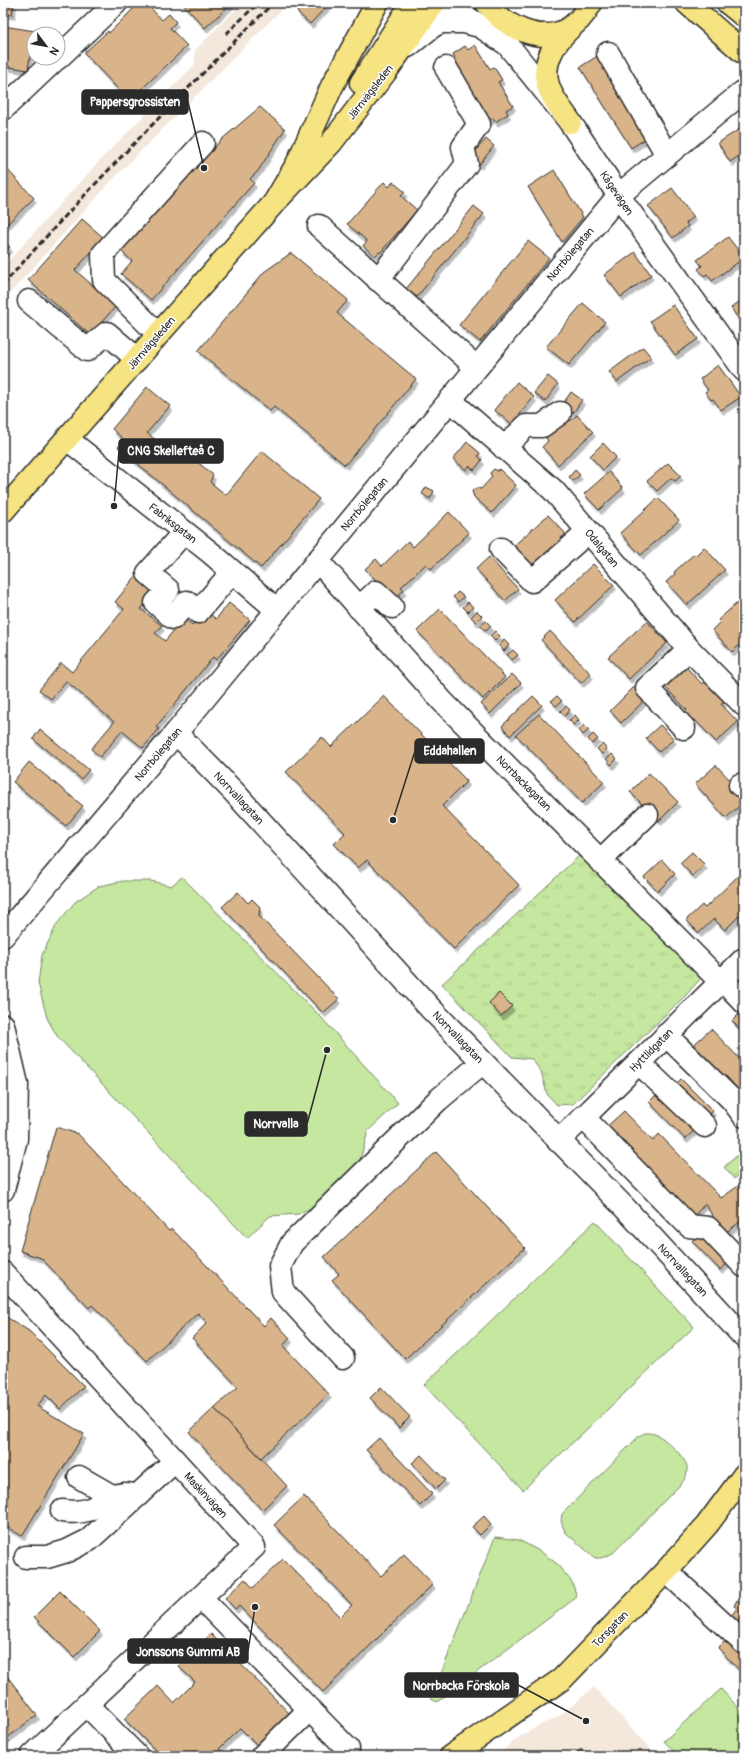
<svg xmlns="http://www.w3.org/2000/svg" width="747" height="1759" font-family="Pangolin,sans-serif">
<style>
.built{fill:#f4e8dc}
.park{fill:url(#park-tufts);stroke:#788966}
.pitch{fill:#c5e7a0;stroke:#788966}
.building{fill:#d9b48a;stroke:#2b2b2b;filter:url(#shadow)}
.lines{fill:none;stroke-linecap:round;stroke-linejoin:round}
.minor-casing{stroke:#2b2b2b;stroke-width:25}
.major-casing{stroke:#2b2b2b;stroke-width:25}
.highway-casing{stroke:#2b2b2b;stroke-width:25}
.minor{stroke:#fff;stroke-width:22}
.major{stroke:#f6e381;stroke-width:22}
.highway{stroke:#f6e381;stroke-width:22}
.rail{stroke:#2b2b2b;stroke-width:3;stroke-dasharray:6 3;stroke-linecap:butt}
.labels{text-anchor:middle;stroke-width:3;stroke-linejoin:round;paint-order:stroke}
.street-label{font-size:11px;fill:#2b2b2b;stroke:#fff}
.leader{fill:none;stroke:#2b2b2b;stroke-width:1.5}
.callout-dot{fill:#2b2b2b;stroke:#fff;stroke-width:1.5}
.callout{fill:#2b2b2b;stroke:#2b2b2b;stroke-width:1.5}
.callout-label{font-size:12px;text-anchor:middle;font-weight:bold;fill:#fff}
</style>
<defs>
<pattern id="park-tufts" width="24" height="20" patternUnits="userSpaceOnUse"><rect width="24" height="20" fill="#c5e7a0"/><path d="M3 7l-1-3M5 7V3M7 7l1-3M15 17l-1-3M17 17v-4M19 17l1-3" fill="none" stroke="#a9c68a"/></pattern>
<filter id="shadow"><feDropShadow dx="2.5" dy="4.5" stdDeviation="0" flood-color="#0004"/></filter>
</defs>
<rect width="100%" height="100%" fill="#fff"/>
<filter id="ink" filterUnits="userSpaceOnUse"><feTurbulence type="fractalNoise" baseFrequency=".025" numOctaves="2"/><feDisplacementMap in="SourceGraphic" scale="8" xChannelSelector="R" yChannelSelector="G"/><feConvolveMatrix kernelMatrix="1 2 1 2 8 2 1 2 1" color-interpolation-filters="sRGB"/></filter>
<g filter="url(#ink)">
<g class="built">
<polygon points="242,3 288,3 117,175 3,301 3,267 101,159 195,64 195,50"/>
<polygon points="594,1687 657,1756 497,1756 516,1739 538,1726 558,1717"/>
</g>
<g class="park">
<polygon points="581,854 702,977 686,995 573,1104 557,1105 547,1094 541,1072 532,1059 512,1057 442,984"/>
<polygon points="741,1152 744,1155 744,1171 734,1179 724,1167"/>
</g>
<g class="pitch">
<polygon points="182,877 320,1016 398,1103 368,1131 359,1164 320,1204 298,1214 270,1216 247,1238 57,1036 47,1018 38,983 42,955 57,924 75,902 99,886 123,881 151,881 171,886"/>
<polygon points="595,1221 694,1327 523,1490 424,1385"/>
<path d="M 645,1433 C 649,1433 653,1433 657,1435 C 666,1439 686,1458 687,1467 C 688,1474 685,1479 681,1484 L 613,1553 L 601,1558 L 595,1558 L 565,1532 L 561,1521 L 562,1514 L 639,1436 Z"/>
<polygon points="495,1537 519,1540 541,1552 556,1563 572,1582 577,1597 437,1702 431,1699"/>
<polygon points="721,1689 744,1714 744,1756 678,1756 664,1741"/>
</g>
<g class="building">
<polygon points="3,3 14,3 12,15 3,13"/>
<polygon points="139,3 146,3 162,20 169,14 176,22 170,28 187,46 129,101 84,53 108,31 109,33"/>
<polygon points="182,3 232,3 205,28"/>
<polygon points="306,3 330,3 310,24 297,12"/>
<polygon points="3,26 35,31 35,33 40,34 34,34 34,57 30,56 28,70 3,66"/>
<polygon points="475,45 490,69 494,67 502,80 498,82 513,106 506,110 508,114 495,122 493,118 486,123 448,62 455,58 453,54 465,46 468,50"/>
<polygon points="599,55 650,136 631,148 580,67"/>
<polygon points="260,107 285,129 258,171 250,179 254,183 151,300 121,274 132,261 121,251 221,140"/>
<polygon points="744,123 744,163 739,156 730,162 718,143 741,128 742,124"/>
<polygon points="486,139 494,146 479,165 470,157"/>
<polygon points="3,165 34,198 3,228"/>
<polygon points="554,170 583,217 562,242 528,187"/>
<polygon points="384,182 389,187 393,182 405,192 401,196 417,210 380,253 379,252 375,256 363,246 367,241 347,224"/>
<polygon points="672,188 694,217 686,223 688,226 673,238 648,206"/>
<polygon points="474,206 484,214 417,297 406,289"/>
<polygon points="82,219 104,238 75,270 116,306 90,335 28,280"/>
<polygon points="728,237 744,258 712,281 707,274 704,276 698,269 702,266 697,260"/>
<polygon points="3,240 10,247 3,254"/>
<polygon points="528,241 549,258 480,342 459,325"/>
<polygon points="635,252 651,275 621,297 604,275"/>
<polygon points="291,253 348,300 337,313 416,379 345,465 274,407 270,411 198,351 264,272"/>
<polygon points="744,298 744,327 731,308"/>
<polygon points="583,303 605,322 569,365 546,347"/>
<polygon points="673,305 698,339 675,355 650,321"/>
<polygon points="643,347 651,357 617,382 609,372"/>
<polygon points="718,365 741,397 721,410 713,399 711,400 705,392 708,390 700,379"/>
<polygon points="548,376 558,384 545,402 534,393"/>
<polygon points="517,382 534,397 512,424 494,410"/>
<polygon points="147,387 170,406 147,433 167,449 176,444 213,475 210,482 226,495 262,451 319,499 261,568 118,447 124,440 112,429"/>
<polygon points="571,392 582,400 573,413 562,405"/>
<polygon points="577,415 593,432 558,465 542,447 548,441 546,438 567,418 570,421"/>
<polygon points="467,442 480,453 478,456 482,460 474,470 469,466 466,470 453,459"/>
<polygon points="603,443 616,457 603,470 590,456"/>
<polygon points="668,463 681,476 675,481 671,478 657,491 647,481"/>
<polygon points="494,469 498,471 499,469 516,485 492,513 474,497 472,491 476,488 481,489 492,477 490,473"/>
<polygon points="575,470 580,475 573,481 569,477"/>
<polygon points="609,472 623,488 599,510 584,494"/>
<polygon points="426,487 434,491 430,499 422,494"/>
<polygon points="658,498 679,520 641,555 620,533"/>
<polygon points="449,512 469,533 431,569 426,564 401,587 404,590 394,599 365,569 376,559 382,566 408,541 413,547"/>
<polygon points="548,515 566,534 561,538 562,540 527,570 509,550"/>
<polygon points="704,547 725,570 687,605 666,582 675,574 674,572 694,554 695,556"/>
<polygon points="489,557 518,589 505,601 476,569"/>
<polygon points="593,564 614,585 575,622 555,600"/>
<polygon points="136,576 155,592 141,609 162,626 155,633 165,641 184,618 192,625 205,610 216,619 229,603 250,620 216,660 213,657 156,727 159,729 143,748 122,731 100,757 91,749 114,722 66,681 51,699 39,690 61,663 72,672 124,609 115,602"/>
<polygon points="458,592 464,597 458,602 453,597"/>
<polygon points="744,600 744,641 732,652 712,630 720,622 718,620 737,603 739,605"/>
<polygon points="468,602 473,607 468,612 463,607"/>
<polygon points="440,609 505,677 483,699 417,631"/>
<polygon points="477,611 482,616 476,622 471,617"/>
<polygon points="486,621 491,626 486,631 480,626"/>
<polygon points="647,621 667,643 629,679 608,657"/>
<polygon points="495,631 500,636 495,641 490,636"/>
<polygon points="550,631 591,674 581,683 541,640"/>
<polygon points="504,640 509,645 504,651 499,646"/>
<polygon points="513,650 518,655 512,660 507,655"/>
<polygon points="686,667 702,684 705,682 724,702 721,704 738,722 716,742 694,719 692,722 684,713 687,710 665,687"/>
<polygon points="512,674 521,683 490,714 481,704"/>
<polygon points="635,686 647,698 621,723 610,711"/>
<polygon points="384,696 467,781 442,806 519,885 454,949 367,860 358,868 334,844 345,833 286,772 322,737 331,747"/>
<polygon points="533,696 542,705 510,736 502,726"/>
<polygon points="557,696 562,701 556,706 551,701"/>
<polygon points="566,706 570,710 565,716 560,711"/>
<polygon points="539,714 604,782 582,803 516,735"/>
<polygon points="575,715 579,720 574,725 569,720"/>
<polygon points="584,725 589,730 583,735 579,730"/>
<polygon points="660,725 674,739 659,752 646,738"/>
<polygon points="40,729 89,770 81,779 33,739"/>
<polygon points="593,734 598,739 592,744 588,739"/>
<polygon points="602,744 607,749 602,754 597,749"/>
<polygon points="612,754 617,759 611,765 606,759"/>
<polygon points="29,762 83,806 66,826 13,782"/>
<polygon points="716,765 744,795 744,802 726,818 695,784"/>
<polygon points="649,773 678,802 659,821 630,792"/>
<polygon points="692,852 705,865 693,876 680,863"/>
<polygon points="662,860 675,874 658,891 644,877"/>
<polygon points="742,872 744,873 744,911 725,930 714,919 699,933 686,920 702,905 705,908"/>
<polygon points="238,892 248,903 252,899 260,907 259,916 339,999 323,1013 222,907"/>
<polygon points="499,993 512,1006 501,1016 489,1003"/>
<polygon points="741,1012 744,1016 744,1034 732,1021"/>
<polygon points="711,1029 740,1059 744,1055 744,1096 726,1076 720,1082 689,1049"/>
<polygon points="681,1079 713,1111 704,1120 672,1088"/>
<polygon points="657,1094 694,1131 685,1139 649,1102"/>
<polygon points="624,1111 653,1141 659,1134 721,1198 744,1182 744,1219 724,1234 705,1204 693,1217 639,1158 633,1163 602,1131"/>
<polygon points="56,1127 78,1134 169,1231 172,1229 264,1326 271,1318 290,1338 283,1346 329,1394 261,1458 214,1408 238,1387 192,1338 207,1323 198,1313 147,1361 92,1305 89,1308 41,1258 20,1251"/>
<polygon points="436,1152 525,1248 405,1359 332,1280 339,1274 324,1257"/>
<polygon points="700,1233 729,1262 720,1270 692,1241"/>
<polygon points="3,1315 29,1331 84,1386 60,1409 46,1395 37,1406 84,1434 22,1536 3,1525"/>
<polygon points="381,1387 410,1417 399,1428 370,1398"/>
<polygon points="214,1408 287,1486 262,1510 189,1432"/>
<polygon points="379,1438 432,1494 420,1506 366,1450"/>
<polygon points="421,1455 445,1480 436,1489 412,1463"/>
<polygon points="304,1496 381,1576 404,1554 433,1584 323,1692 239,1606 235,1609 225,1598 245,1579 253,1588 283,1559 340,1617 352,1605 274,1525"/>
<polygon points="484,1516 491,1524 480,1535 472,1527"/>
<polygon points="60,1591 100,1631 74,1657 34,1617"/>
<polygon points="744,1598 744,1632 728,1620 737,1608 734,1606 737,1600 741,1603"/>
<polygon points="211,1634 291,1715 259,1747 240,1728 219,1749 226,1756 161,1756 124,1719 158,1686 174,1703 195,1682 178,1666"/>
<polygon points="727,1639 744,1657 744,1675 718,1648"/>
<polygon points="3,1671 37,1715 3,1741"/>
<polygon points="581,1749 587,1756 573,1756"/>
</g>
<g class="lines">
<defs>
<g id="minor">
<polyline points="448,3 455,11 476,23"/>
<polyline points="408,46 433,26 441,22 464,22 480,26 507,44 570,122 625,205 744,370"/>
<polyline points="608,53 667,155"/>
<polyline points="58,58 116,3"/>
<polyline points="3,109 57,58"/>
<polyline points="319,226 476,367"/>
<polyline points="378,280 467,164 463,147 479,124 446,68"/>
<polyline points="29,301 87,350 107,333 137,359"/>
<polyline points="158,334 104,280 103,254 203,143"/>
<polyline points="452,398 458,407 553,490 689,649 744,705"/>
<polyline points="67,439 211,553 277,610"/>
<polyline points="504,448 526,426 542,426 560,413"/>
<polyline points="184,532 148,573 168,590 156,603 173,618 187,602 198,612 232,572"/>
<polyline points="501,549 532,581 588,532"/>
<polyline points="316,562 326,570 443,702 721,982"/>
<polyline points="359,608 376,592 392,607"/>
<polyline points="684,728 647,688 689,649"/>
<polyline points="175,734 185,742 234,792 431,1009 624,1207 744,1337"/>
<polyline points="740,785 744,785"/>
<polyline points="600,861 647,815"/>
<polyline points="3,936 175,734 610,206 619,195 744,91"/>
<polyline points="723,980 744,1002"/>
<polyline points="3,1025 17,1084 16,1139 3,1190"/>
<polyline points="666,1035 732,1100 744,1116"/>
<polyline points="639,1063 705,1126"/>
<polyline points="583,1117 689,1226 708,1228 744,1266"/>
<polyline points="558,1141 592,1109 744,959"/>
<polyline points="3,1273 254,1547 32,1756"/>
<polyline points="343,1358 283,1292 280,1266 292,1243 438,1100 482,1063"/>
<polyline points="79,1477 112,1496 124,1494 138,1495"/>
<path d="M 62,1511 C 85,1514 93,1509 112,1496"/>
<polyline points="26,1557 47,1557 67,1551 89,1540 175,1461"/>
<polyline points="666,1571 744,1643"/>
<polyline points="201,1598 348,1749"/>
<polyline points="87,1705 137,1756"/>
<polyline points="262,1756 310,1709"/>
</g>
<g id="major">
<polyline points="361,83 412,3"/>
<polyline points="3,511 274,203 331,143 387,70 434,3"/>
<polyline points="451,1756 562,1679 666,1571 707,1525 744,1475"/>
</g>
<g id="highway">
<path d="M 487,3 C 503,26 539,44 566,30 C 577,24 585,14 591,3"/>
<polyline points="687,3 744,53"/>
<polyline points="728,3 744,16"/>
<path d="M 570,28 C 554,43 540,65 549,88 C 553,100 563,111 570,122"/>
<polyline points="274,203 297,164 332,86 377,3"/>
</g>
</defs>
<use href="#minor" class="minor-casing"/>
<use href="#major" class="major-casing"/>
<use href="#highway" class="highway-casing"/>
<use href="#minor" class="minor"/>
<use href="#major" class="major"/>
<use href="#highway" class="highway"/>
<g class="rail">
<polyline points="226,34 258,3"/>
<path d="M 3,285 C 89,187 181,95 273,3"/>
</g>
</g>
</g>
<g class="labels">
<g class="street-label">
<text transform="translate(370 92) rotate(-52)" y="4">Järnvägsleden</text>
<text transform="translate(617 193) rotate(56)" y="4">Kågevägen</text>
<text transform="translate(570 254) rotate(-50)" y="4">Norrbölegatan</text>
<text transform="translate(151 343) rotate(-49)" y="4">Järnvägsleden</text>
<text transform="translate(364 504) rotate(-50)" y="4">Norrbölegatan</text>
<text transform="translate(173 523) rotate(38)" y="4">Fabriksgatan</text>
<text transform="translate(602 548) rotate(50)" y="4">Odalgatan</text>
<text transform="translate(158 754) rotate(-50)" y="4">Norrbölegatan</text>
<text transform="translate(524 783) rotate(45)" y="4">Norrbackagatan</text>
<text transform="translate(239 798) rotate(47)" y="4">Norrvallagatan</text>
<text transform="translate(458 1037) rotate(46)" y="4">Norrvallagatan</text>
<text transform="translate(651 1050) rotate(-45)" y="4">Hyttlidgatan</text>
<text transform="translate(683 1270) rotate(47)" y="4">Norrvallagatan</text>
<text transform="translate(206 1495) rotate(47)" y="4">Maskinvägen</text>
<text transform="translate(610 1629) rotate(-46)" y="4">Torsgatan</text>
</g>
</g>
<path class="leader" d="M204 168L188 102M114 506L119 451M393 820L415 751M327 1050L307 1124M255 1607L248 1651M586 1721L518 1685"/>
<g class="callout-dot">
<circle cx="204" cy="168" r="4"/>
<circle cx="114" cy="506" r="4"/>
<circle cx="393" cy="820" r="4"/>
<circle cx="327" cy="1050" r="4"/>
<circle cx="255" cy="1607" r="4"/>
<circle cx="586" cy="1721" r="4"/>
</g>
<g class="callout">
<rect x="82" y="90" width="106" height="24" rx="4"/>
<rect x="119" y="439" width="104" height="24" rx="4"/>
<rect x="415" y="739" width="69" height="24" rx="4"/>
<rect x="245" y="1112" width="62" height="24" rx="4"/>
<rect x="128" y="1639" width="120" height="24" rx="4"/>
<rect x="405" y="1673" width="113" height="24" rx="4"/>
</g>
<g class="callout-label">
<text x="135" y="106">Pappersgrossisten</text>
<text x="171" y="455">CNG Skellefteå C</text>
<text x="450" y="755">Eddahallen</text>
<text x="276" y="1128">Norrvalla</text>
<text x="188" y="1656">Jonssons Gummi AB</text>
<text x="461" y="1690">Norrbacka Förskola</text>
</g>
<rect width="747" height="1759" fill="none" stroke="#fff" stroke-width="16"/>
<rect x="8" y="8" width="731" height="1743" fill="none" stroke="#2b2b2b" stroke-width="1.5" filter="url(#ink)"/>
<g transform="translate(46 46) rotate(122)"><circle r="19" fill="#ffffff" stroke="#aaaaaa"/>
<path d="M0-3L7 15L0 10L-7 15Z" fill="#2b2b2b"/>
<text y="-6" font-size="11" font-weight="bold" text-anchor="middle" fill="#2b2b2b">N</text>
</g>
</svg>
